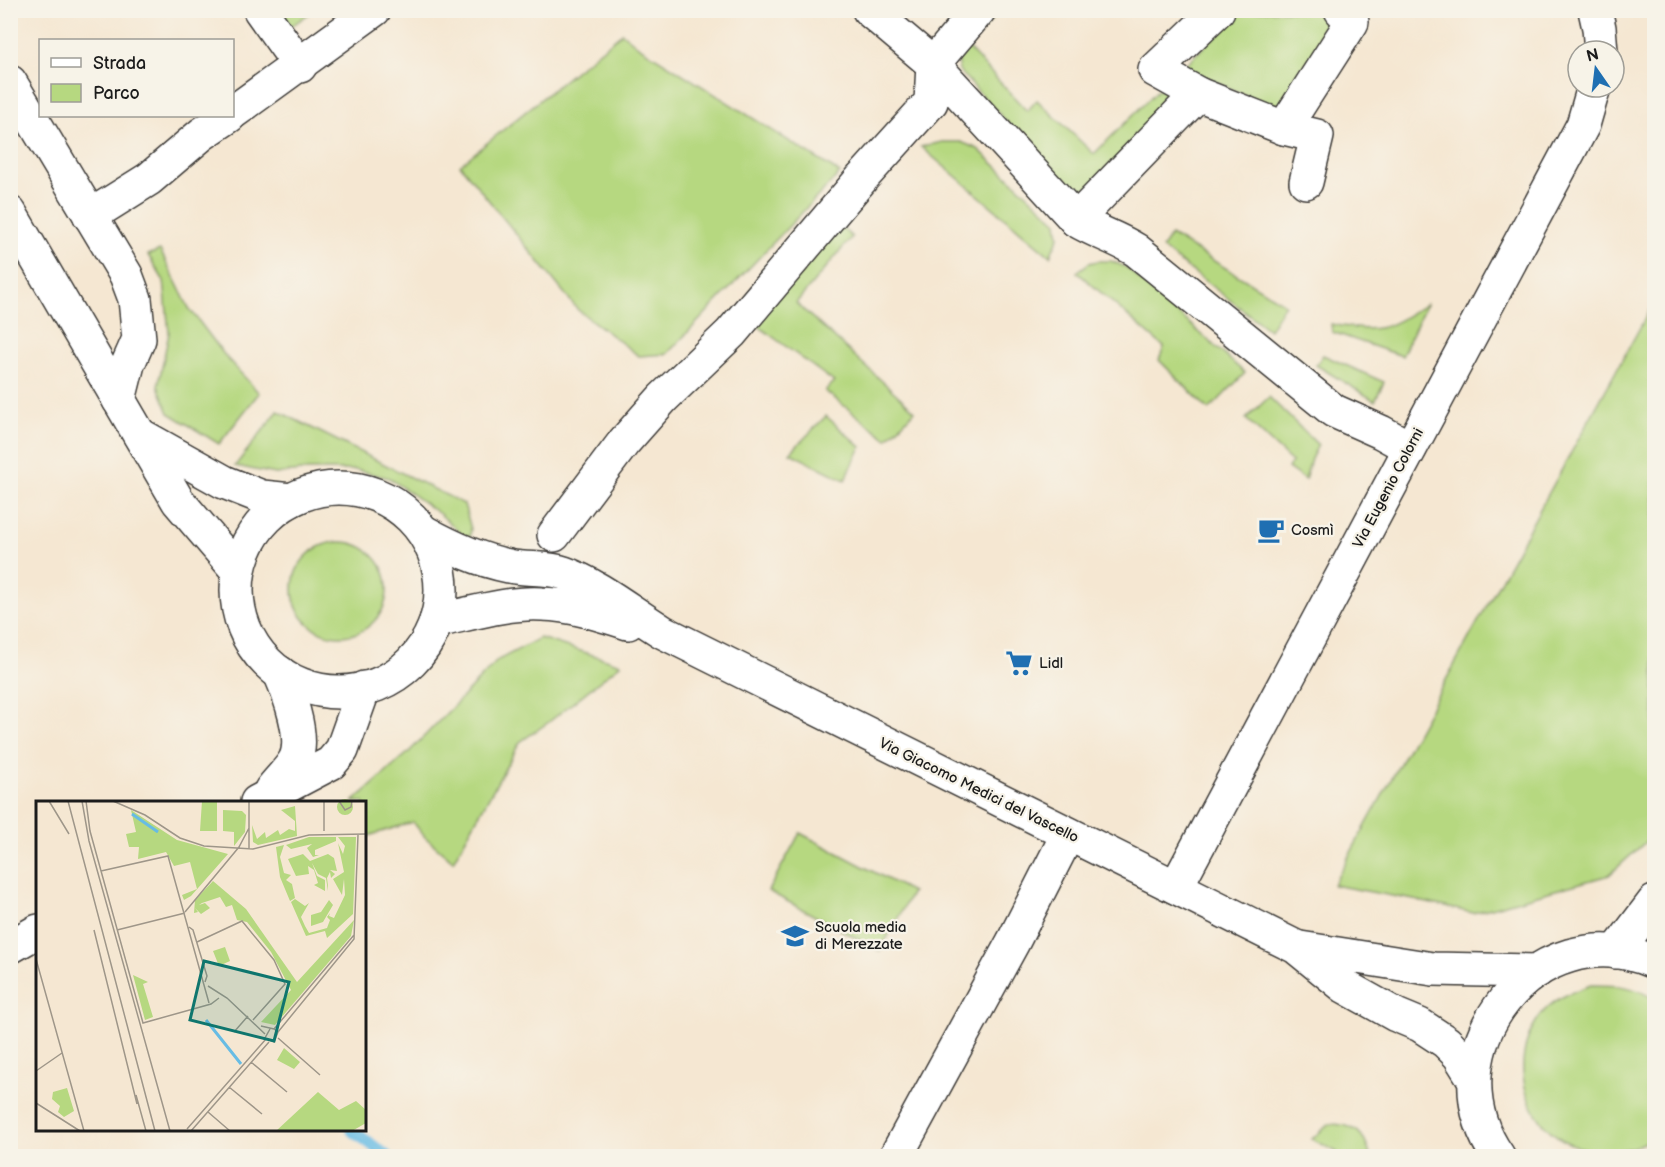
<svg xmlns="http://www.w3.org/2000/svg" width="1665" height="1167" font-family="'Balsamiq Sans',sans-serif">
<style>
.green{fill:#b6d880;stroke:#697a4e;stroke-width:1.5}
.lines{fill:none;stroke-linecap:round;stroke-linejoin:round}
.stream{stroke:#67bce4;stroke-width:12}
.minor-casing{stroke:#3d3a37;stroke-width:36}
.minor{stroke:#fff;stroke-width:33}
.labels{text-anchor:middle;stroke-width:4.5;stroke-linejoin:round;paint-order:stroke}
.street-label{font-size:15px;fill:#1c1c1c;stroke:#f7f3e8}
.poi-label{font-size:15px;fill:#1c1c1c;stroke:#f7f3e8;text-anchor:start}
.inset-river{fill:none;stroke:#67bce4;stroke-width:3}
.inset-road{fill:none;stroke:#9e9689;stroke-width:1.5}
.view{fill:#0f766e;fill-opacity:0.15;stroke:#0f766e;stroke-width:3}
.inset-edge{fill:none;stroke:#1c1c1c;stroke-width:3}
</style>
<rect width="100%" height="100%" fill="#f7f3e8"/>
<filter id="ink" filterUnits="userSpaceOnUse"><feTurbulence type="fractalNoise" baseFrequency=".0167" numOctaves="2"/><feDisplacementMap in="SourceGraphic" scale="12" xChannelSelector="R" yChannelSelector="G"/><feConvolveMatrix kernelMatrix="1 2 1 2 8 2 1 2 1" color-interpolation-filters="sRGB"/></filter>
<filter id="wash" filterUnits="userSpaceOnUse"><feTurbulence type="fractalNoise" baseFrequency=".008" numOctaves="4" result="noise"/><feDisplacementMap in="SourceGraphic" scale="24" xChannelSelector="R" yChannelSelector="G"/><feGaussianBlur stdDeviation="1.35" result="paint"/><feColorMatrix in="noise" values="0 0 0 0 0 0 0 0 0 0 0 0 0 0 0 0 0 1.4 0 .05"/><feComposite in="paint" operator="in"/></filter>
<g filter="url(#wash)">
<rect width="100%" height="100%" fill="#f5e7d2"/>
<g class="green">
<polygon points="278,11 313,11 290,27"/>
<path d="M 994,11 L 1001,11 L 966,46 L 1027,111 L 1037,100 L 1094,154 L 1159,89 L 1176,98 C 1150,130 1126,169 1092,191 L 1067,186 L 959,71 C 952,44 978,28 994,11 Z"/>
<polygon points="1241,11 1331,11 1340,17 1284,113 1183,67"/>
<polygon points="622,33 638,46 840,173 667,354 639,356 578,310 460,165"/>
<polygon points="942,142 961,142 978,149 1057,222 1059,237 1050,256 921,147"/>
<polygon points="840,226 852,237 796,303 915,411 887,439 825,391 834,382 754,323"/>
<polygon points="1171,235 1285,304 1269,330 1162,248"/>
<polygon points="160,250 189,308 226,357 259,393 219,444 169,413 158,386 169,333 164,281 148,255"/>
<polygon points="1098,261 1111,261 1126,267 1245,373 1209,410 1159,360 1164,347 1077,272 1089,263"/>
<polygon points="1654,302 1654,828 1652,836 1609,875 1473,913 1414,900 1333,885"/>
<path d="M 1426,304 L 1402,356 L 1332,332 L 1331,324 C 1381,333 1384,331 1426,304 Z"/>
<polygon points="1323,355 1384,382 1375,401 1316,365"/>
<polygon points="1269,397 1318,445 1311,459 1305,480 1288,468 1292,462 1246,419"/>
<polygon points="278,411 464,504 471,529 469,541 441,515 389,478 356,470 309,470 276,474 235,466"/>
<polygon points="826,416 861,447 845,480 790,453"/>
<circle cx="340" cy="589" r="47"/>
<polygon points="540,638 621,664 549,722 520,742 453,861 425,837 413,822 365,837 364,802 353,802 409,752 498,660"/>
<polygon points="800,833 912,892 880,951 768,891"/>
<path d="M 1591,985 C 1613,985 1637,985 1654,1000 L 1654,1136 C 1642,1147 1623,1151 1608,1151 C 1533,1154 1497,1066 1544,1011 C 1557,997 1574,991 1591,985 Z"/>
<path d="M 1329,1124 C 1353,1124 1365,1131 1370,1156 L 1335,1156 L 1337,1152 L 1312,1139 Z"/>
</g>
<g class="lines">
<polyline class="stream" points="352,1130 387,1156"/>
</g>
</g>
<g filter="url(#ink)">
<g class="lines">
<defs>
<g id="minor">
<polyline points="260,10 300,66"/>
<path d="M 869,10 L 933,64 L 1076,220 C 1096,232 1117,238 1136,250 L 1334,411 L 1381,432 L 1410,448"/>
<polyline points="1595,10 1599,28 1601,51"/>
<polyline points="10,82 126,275 135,299 139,339 128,364 119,400"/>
<polyline points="1198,94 1155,70 1218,10"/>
<polyline points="232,113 374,10"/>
<polyline points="1284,128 1317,136 1306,182"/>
<polyline points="10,213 178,501 238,571"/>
<polyline points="90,216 149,179 202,134 229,116"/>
<polyline points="1076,220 1198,94 1284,128 1352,22 1341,10"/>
<polyline points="140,435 224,482 262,497 291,500"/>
<circle cx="339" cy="590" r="102"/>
<path d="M 424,532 C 451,547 478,560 509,566 C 527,570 547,567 564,573 C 598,585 632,613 663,632 L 1296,947 L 1344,986 L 1396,1015 L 1420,1025 L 1446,1042 L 1459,1055 L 1474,1079"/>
<polyline points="554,535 624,442 663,398 731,333 863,177 931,102 933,64 979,10"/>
<path d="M 436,621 C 470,614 507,602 542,604 C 572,605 600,614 628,623"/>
<path d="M 271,790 C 278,780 289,771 295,760 C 306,738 289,694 280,673"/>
<polyline points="257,802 331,763 342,750 364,688"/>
<polyline points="1176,887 1583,125 1594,87"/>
<polyline points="10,947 38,931"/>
<polyline points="1300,948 1433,969 1537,971"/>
<polyline points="1616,952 1654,902"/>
<polyline points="896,1156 1013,942 1068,834"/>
<path d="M 1498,1156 C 1425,1051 1537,910 1654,962"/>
</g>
</defs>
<use href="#minor" class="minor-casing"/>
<use href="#minor" class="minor"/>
</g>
</g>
<defs>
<symbol id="cafe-bare" viewBox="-9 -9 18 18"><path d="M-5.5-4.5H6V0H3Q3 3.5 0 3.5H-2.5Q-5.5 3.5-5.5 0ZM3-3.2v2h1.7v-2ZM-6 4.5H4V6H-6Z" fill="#1f6fb2" stroke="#f7f3e8" stroke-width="2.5" paint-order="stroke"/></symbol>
<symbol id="supermarket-bare" viewBox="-9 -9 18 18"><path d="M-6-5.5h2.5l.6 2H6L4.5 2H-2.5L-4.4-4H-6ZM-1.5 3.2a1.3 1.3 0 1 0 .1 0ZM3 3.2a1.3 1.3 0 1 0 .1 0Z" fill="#1f6fb2" stroke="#f7f3e8" stroke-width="2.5" paint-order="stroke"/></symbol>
<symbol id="school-bare" viewBox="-9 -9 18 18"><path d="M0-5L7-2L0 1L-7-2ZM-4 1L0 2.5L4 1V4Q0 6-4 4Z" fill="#1f6fb2" stroke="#f7f3e8" stroke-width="2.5" paint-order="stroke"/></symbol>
</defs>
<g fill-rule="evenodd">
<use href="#cafe-bare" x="1252" y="511" width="38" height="38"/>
<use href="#supermarket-bare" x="1000" y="644" width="38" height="38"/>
<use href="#school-bare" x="776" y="917" width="38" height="38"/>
</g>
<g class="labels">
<g class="street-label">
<text transform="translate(1388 488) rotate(-62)" y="5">Via Eugenio Colorni</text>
<text transform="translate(979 790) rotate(26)" y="5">Via Giacomo Medici del Vascello</text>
</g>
<g class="poi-label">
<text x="1291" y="535">Cosmì</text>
<text x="1039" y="668">Lidl</text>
<text x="815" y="932">Scuola media<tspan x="815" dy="17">di Merezzate</tspan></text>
</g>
</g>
<g transform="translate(36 801)">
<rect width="330" height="330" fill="#f5e7d2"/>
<path d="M301 6a8 8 0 1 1 16 0a8 8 0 1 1-16 0ZM 166,0 L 181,0 L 181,30 L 164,30 ZM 259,5 L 261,35 L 222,44 L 217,41 L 216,24 L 221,38 L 229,31 L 230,37 L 242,29 L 244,34 L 253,28 L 259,30 L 259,20 L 245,9 ZM 95,9 L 141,39 L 192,53 L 155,95 L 148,99 L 146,94 L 161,88 L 154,61 L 138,65 L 130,51 L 102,58 L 103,46 L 93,46 L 90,33 L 100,31 ZM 187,9 L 206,10 L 210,14 L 209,31 L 198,45 L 198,31 L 187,30 ZM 273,36 L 300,36 L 300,40 L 279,49 L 279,54 L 283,54 L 277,56 L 271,47 L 276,43 L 255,48 L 250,44 ZM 302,36 L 320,36 L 317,113 L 291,137 L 289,130 L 270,135 L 255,101 L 259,98 L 269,105 L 273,102 L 265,116 L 269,125 L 272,122 L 269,125 L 273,132 L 291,127 L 294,119 L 291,116 L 294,112 L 293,115 L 298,117 L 309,94 L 308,78 L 306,94 L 297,78 L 308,71 L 302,42 L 307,53 L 309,45 ZM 248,44 L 244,56 L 248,72 L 255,74 L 250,79 L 256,83 L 259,97 L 254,100 L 244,76 L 240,46 ZM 267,53 L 274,60 L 292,53 L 298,57 L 301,70 L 294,69 L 299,73 L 295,77 L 294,71 L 291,77 L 292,85 L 292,90 L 290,77 L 282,73 L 276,62 L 281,75 L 289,79 L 289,90 L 278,84 L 282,82 L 278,69 L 272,65 L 273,73 L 260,75 L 252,58 ZM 177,80 L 210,108 L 261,181 L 318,119 L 315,135 L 239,224 L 225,221 L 255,189 L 235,151 L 211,121 L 201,119 L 196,104 L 190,106 L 184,96 L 166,102 L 163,104 L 169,102 L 174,107 L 165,113 L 159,107 L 162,111 L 158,112 L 159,99 ZM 293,99 L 297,104 L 287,121 L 275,125 L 275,114 L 285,111 ZM 189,146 L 194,160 L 183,165 L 177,150 ZM 97,174 L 112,181 L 107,183 L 117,216 L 109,219 ZM 248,247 L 264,261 L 258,268 L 241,259 ZM 31,287 L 38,310 L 28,316 L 22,311 L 24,305 L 16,298 L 17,291 ZM 282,291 L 303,309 L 320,300 L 330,309 L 330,322 L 316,330 L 240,330 Z" fill="#b6d880"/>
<path class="inset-river" d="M 96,13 L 122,31M 170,219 L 205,263"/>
<path class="inset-road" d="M 13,0 L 33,33M 32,0 L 119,330M 46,0 L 53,40 L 134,330M 50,0 L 54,30 L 107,222 L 175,203 L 183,197M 77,0 L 109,14 L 144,37 L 168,45 L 217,48 L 273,34 L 330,33M 213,0 L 213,48M 303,0 L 309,9 L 315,6 L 316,0M 288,30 L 288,0M 65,70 L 132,55 L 173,202M 149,111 L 203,46 L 213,27M 153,126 L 157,129 L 171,175 L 169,181M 58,129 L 101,303M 81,129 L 149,112M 161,141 L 206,120 L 238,159 L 249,183 L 217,219M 0,158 L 48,330M 172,185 L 191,197 L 229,233M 225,225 L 238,228 L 242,231 L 238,241 L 229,237 L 234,228M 238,228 L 318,134M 198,231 L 212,215M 242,231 L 318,138 L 322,34M 242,237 L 284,274M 215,261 L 251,291M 0,270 L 26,252M 193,286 L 226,313M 100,294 L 110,330M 0,302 L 44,330M 172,311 L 194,330M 151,328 L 230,238M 155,330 L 233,241"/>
<path class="view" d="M 168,160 L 253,181 L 238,240 L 154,219 Z"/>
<rect width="330" height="330" class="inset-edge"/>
</g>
<rect width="1665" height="1167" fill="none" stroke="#f7f3e8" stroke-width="36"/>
<rect x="39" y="39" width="195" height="78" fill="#f7f3e8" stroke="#9f9d96" stroke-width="1.5"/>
<rect x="51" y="58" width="30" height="9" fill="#ffffff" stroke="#9f9d96" stroke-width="1.5"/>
<text x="93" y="69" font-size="18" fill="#1c1c1c">Strada</text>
<rect x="51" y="84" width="30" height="18" fill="#b6d880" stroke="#9f9d96" stroke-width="1.5"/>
<text x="93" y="99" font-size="18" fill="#1c1c1c">Parco</text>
<g transform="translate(1596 69) rotate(346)"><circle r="28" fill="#f7f3e8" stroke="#9f9d96" stroke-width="1.5"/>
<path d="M0-4.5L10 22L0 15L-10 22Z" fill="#1f6fb2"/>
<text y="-9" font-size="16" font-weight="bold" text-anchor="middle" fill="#1c1c1c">N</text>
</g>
</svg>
